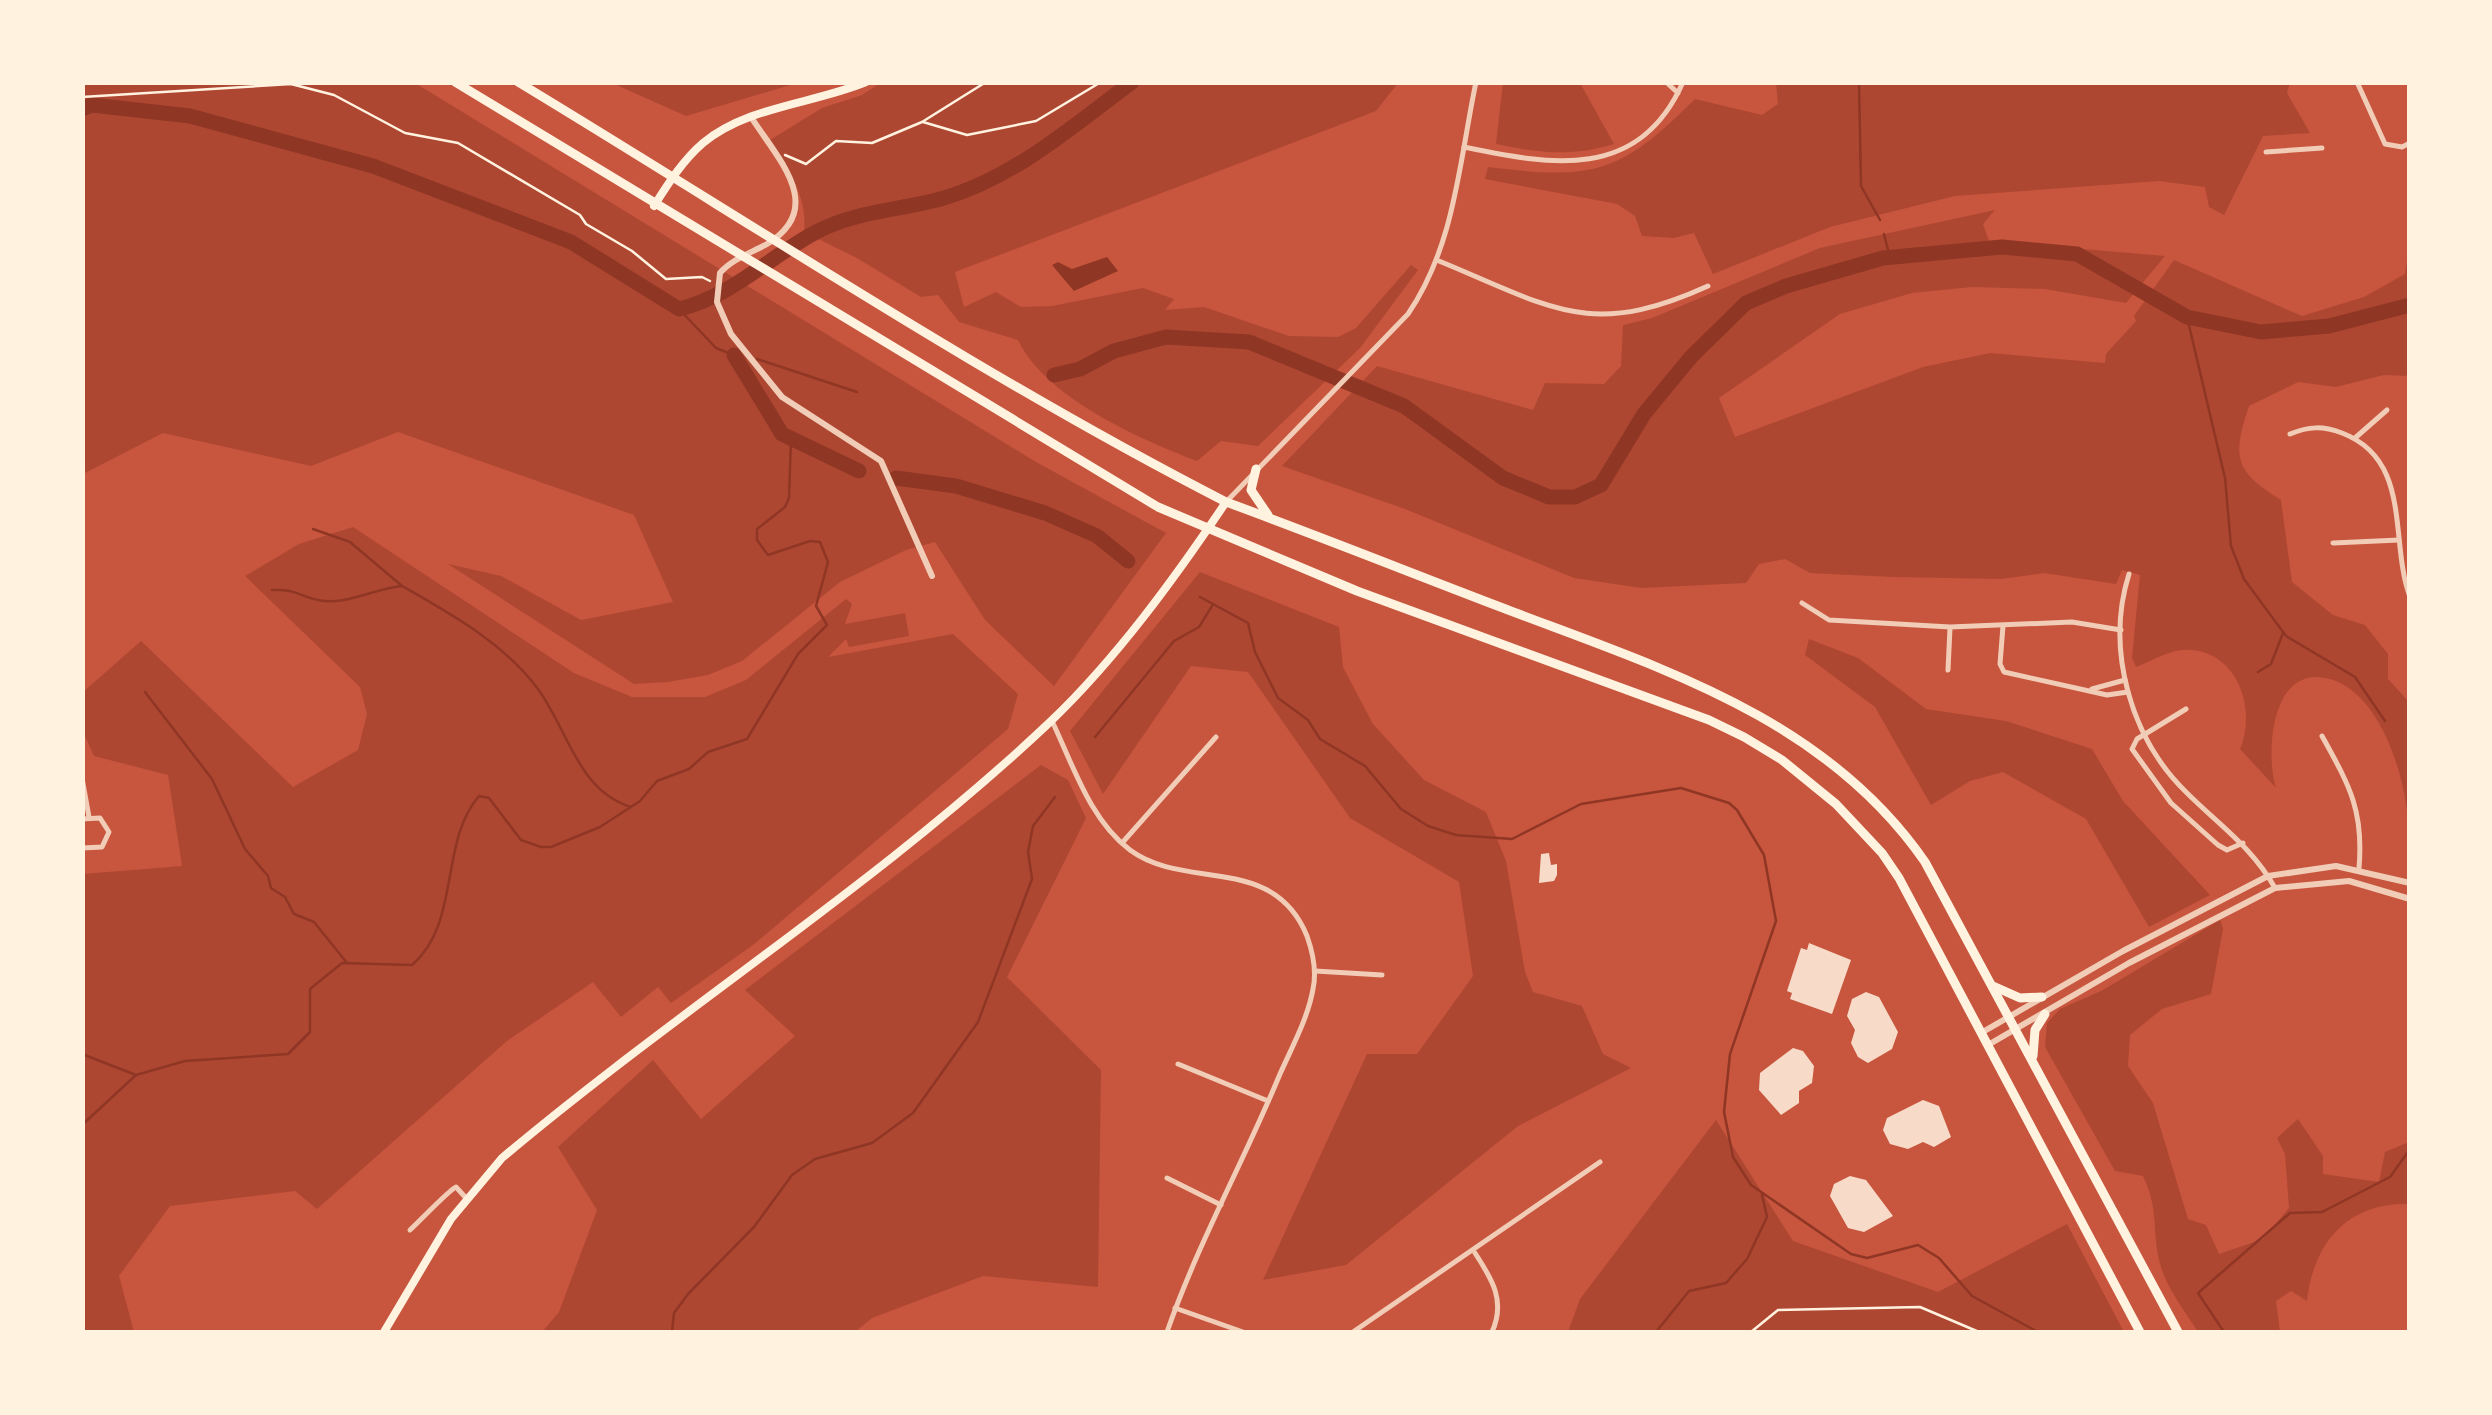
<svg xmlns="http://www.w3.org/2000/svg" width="2492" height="1415" font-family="Raleway,sans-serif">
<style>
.green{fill:#ae4732}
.water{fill:#8f3625}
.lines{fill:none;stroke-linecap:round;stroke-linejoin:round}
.stream{stroke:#8f3625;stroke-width:2.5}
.river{stroke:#8f3625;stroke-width:15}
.building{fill:#f7dbc8}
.path{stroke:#fff3e0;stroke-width:2.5}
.minor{stroke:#f1ccb7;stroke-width:5}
.tertiary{stroke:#f1ccb7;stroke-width:6}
.secondary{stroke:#fff3e0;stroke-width:8}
.trunk{stroke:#fff3e0;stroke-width:9}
</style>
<rect width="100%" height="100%" fill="#c8553d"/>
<g class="green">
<path d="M 1503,82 L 1580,83 L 1614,144 C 1571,157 1540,153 1496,144 Z"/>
<polygon points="83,83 415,83 1036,462 1166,533 1054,686 985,620 935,542 906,550 840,582 742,661 708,675 668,682 634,684 448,564 501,576 581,620 673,602 634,515 398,432 311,466 163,433 83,474"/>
<polygon points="612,83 797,82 797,83 686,116"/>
<path d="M 880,83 L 1398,83 L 1376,111 L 955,272 L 964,307 L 996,292 L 1021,307 L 1052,306 L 1143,288 L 1174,299 L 1165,310 L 1204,307 L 1289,336 L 1338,337 L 1356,328 L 1411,265 L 1418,270 L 1360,348 L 1258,446 L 1221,441 L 1197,461 C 1139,439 1045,397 1018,340 L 959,322 L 938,295 L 921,297 L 857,258 L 804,232 C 808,196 788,170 770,140 L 822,108 L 862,95 Z"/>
<path d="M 1776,83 L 2290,83 L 2287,93 L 2310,133 L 2263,136 L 2224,215 L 2209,207 L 2205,187 L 2159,181 L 1955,196 L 1830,227 L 1713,274 L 1694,233 L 1674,238 L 1642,236 L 1635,216 L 1617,204 L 1485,179 L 1488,167 C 1593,180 1619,175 1695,99 L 1762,115 L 1778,104 Z"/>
<path d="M 1995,210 L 1983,224 L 1989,241 L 2165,256 L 2126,303 L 2045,289 L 1972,287 L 1912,293 L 1840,314 L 1719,398 L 1735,437 L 1923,367 L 1990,353 L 2105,363 L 2106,354 L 2136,321 L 2134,316 L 2174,260 L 2302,316 L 2364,297 L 2405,274 L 2409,249 L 2409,376 L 2384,375 L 2336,387 L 2298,382 L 2249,406 C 2232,457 2234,471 2281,500 L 2292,582 L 2333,615 L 2365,625 L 2388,654 L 2388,679 L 2409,702 L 2409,837 C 2409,789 2385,695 2330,679 C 2271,662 2265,753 2276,788 L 2240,749 C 2258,707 2235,646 2182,650 C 2168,651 2149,662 2136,667 L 2132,658 L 2140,575 L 2122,570 L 2116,584 L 2044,573 L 2001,579 L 1893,577 L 1810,573 L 1785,559 L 1759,564 L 1746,583 L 1641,588 L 1574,578 L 1405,509 L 1282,466 L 1377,366 L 1533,410 L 1545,383 L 1604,384 L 1621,366 L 1623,325 L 1652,318 L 1820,248 Z"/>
<polygon points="353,527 574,673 632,697 705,697 746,680 846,599 852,604 845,624 905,613 909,636 849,647 846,639 828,657 953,634 1018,694 1008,729 753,945 671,1003 658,987 621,1017 593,982 507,1041 317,1209 295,1191 170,1206 119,1276 134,1332 83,1332 83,874 182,866 168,775 94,756 83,732 82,693 141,641 293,787 358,750 367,714 360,687 245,576 299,544"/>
<polygon points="1200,572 1339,627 1343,667 1373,724 1424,780 1486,812 1506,861 1525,972 1533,992 1582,1006 1603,1054 1631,1068 1518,1126 1346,1265 1263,1280 1367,1054 1417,1054 1473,976 1459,882 1350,818 1248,672 1191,666 1103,794 1070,731"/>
<polygon points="1809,639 1858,658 1926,709 2006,721 2092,749 2123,801 2210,895 2149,927 2086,819 2003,772 1970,781 1931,805 1875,707 1805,655"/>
<polygon points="1041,765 1068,780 1086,818 1007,977 1101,1070 1098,1287 983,1276 872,1318 855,1332 542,1332 559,1312 597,1210 558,1147 653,1060 701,1119 795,1036 745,990"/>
<path d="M 2220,920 L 2223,929 L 2211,994 L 2162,1009 L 2130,1035 L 2128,1066 L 2153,1103 L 2188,1219 L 2206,1225 L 2219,1254 L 2263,1239 L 2289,1208 L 2285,1154 L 2277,1138 L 2298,1119 L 2323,1156 L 2323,1174 L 2379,1182 L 2385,1152 L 2409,1142 L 2409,1204 C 2347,1202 2313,1244 2307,1301 L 2291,1291 L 2276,1301 L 2280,1332 L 2198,1332 C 2186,1313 2169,1291 2162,1270 C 2150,1233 2161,1214 2143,1176 L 2115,1171 L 2045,1047 L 2047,1023 L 2060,1009 L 2103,990 Z"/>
<polygon points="1716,1120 1793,1241 1938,1292 2067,1224 2124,1332 1568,1332 1580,1299"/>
</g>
<polygon class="water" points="1107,257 1118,271 1074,291 1052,265 1058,262 1072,269"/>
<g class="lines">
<g class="stream">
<polyline points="1859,82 1861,186 1880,220"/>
<polyline points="1884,234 1890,258"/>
<polyline points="679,309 716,348 734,355"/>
<polyline points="2187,317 2225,478 2231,546 2244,579 2286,636 2355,677 2385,721"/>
<polyline points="757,359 857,392"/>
<polyline points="313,529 350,542 402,586"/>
<path d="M 272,590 C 298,589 297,596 318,600 C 345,606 376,588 402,586 C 451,614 504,643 538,689 C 568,730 578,791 631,807"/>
<polyline points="1200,597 1248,623 1255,652 1278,698 1308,720 1320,739 1365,766 1401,809 1428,826 1456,835 1512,839 1581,804 1681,788 1729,803 1737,810 1764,855 1776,921 1730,1054 1724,1112 1733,1157 1751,1185 1851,1254 1867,1258 1918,1245 1939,1258 1972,1296 2038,1332"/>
<polyline points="2258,672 2271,664 2283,633"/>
<polyline points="145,692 212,779 245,849 268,876 271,888 285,897 294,914 314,922 347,963"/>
<polyline points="1095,737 1174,641 1199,627 1212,606"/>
<polyline points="82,1054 136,1075"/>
<path d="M 82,1125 L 136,1075 L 185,1061 L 288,1054 L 310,1032 L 310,989 L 342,963 L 412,965 C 461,923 439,842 479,796 L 489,798 L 521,840 L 541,847 L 551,847 L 600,827 L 640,801 L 657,781 L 689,769 L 708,752 L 747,739 L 798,654 L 827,625 L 816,606 L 828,562 L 820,542 L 810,541 L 768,555 L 757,540 L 757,529 L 785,507 L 789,498 L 791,439"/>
<polyline points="672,1332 674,1313 688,1294 754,1227 792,1175 815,1159 872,1143 913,1113 978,1022 1032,879 1028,852 1033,826 1055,797"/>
<polyline points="1656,1332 1689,1291 1726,1283 1747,1259 1767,1217 1762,1195"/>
<polyline points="2224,1332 2198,1293 2290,1213 2322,1212 2390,1177 2410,1149"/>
</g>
<g class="river">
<path d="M 82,109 L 92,105 L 190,116 L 373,166 L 571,242 L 679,309 C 731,297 770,256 818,231 C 857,211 902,210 944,198 C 1015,177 1073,126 1132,82"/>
<polyline points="734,355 782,434 859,471"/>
<polyline points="1054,375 1080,369 1114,351 1166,337 1249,342 1404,406 1503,478 1549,497 1575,497 1601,485 1644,414 1691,357 1746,303 1786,286 1883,258 2002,247 2077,254 2187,317 2261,332 2329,326 2410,305"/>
<polyline points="896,478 956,486 1045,513 1097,536 1128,561"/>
</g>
</g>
<g class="building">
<polygon points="1549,853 1551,865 1557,864 1557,875 1554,881 1539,883 1541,854"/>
<polygon points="1809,943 1851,960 1832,1014 1790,999 1792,993 1787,991 1801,948 1807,950"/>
<polygon points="1866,992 1879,997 1898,1032 1892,1049 1868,1063 1858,1057 1851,1043 1855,1030 1847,1016 1852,999"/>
<polygon points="1793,1048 1803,1051 1814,1066 1812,1083 1799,1091 1799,1103 1781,1115 1759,1090 1760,1073"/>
<polygon points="1923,1100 1939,1106 1951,1137 1934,1147 1923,1142 1908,1149 1890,1144 1883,1130 1887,1118"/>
<polygon points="1850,1176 1866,1180 1893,1216 1864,1232 1848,1228 1830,1196 1834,1184"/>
</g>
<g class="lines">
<g class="path">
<polyline points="82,97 291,84 334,95 405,133 458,143 580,215 586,224 632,251 666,279 702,277 710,281"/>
<polyline points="923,122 967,135 1036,121 1101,82"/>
<polyline points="785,155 806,164 836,141 872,143 922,122 986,82"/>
<polyline points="1751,1332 1778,1310 1920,1307 1979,1332"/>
</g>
<g class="minor">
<polyline points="1666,82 1678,93"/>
<polyline points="2357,82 2385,144 2402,147 2410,143"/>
<path d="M 1464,147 C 1550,165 1639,182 1683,82"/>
<polyline points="2266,152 2322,148"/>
<path d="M 1439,261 C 1551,307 1589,340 1708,286"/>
<path d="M 2290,434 C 2309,426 2323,426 2342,433 C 2413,460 2389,541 2410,597"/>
<polyline points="2355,438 2387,410"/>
<path d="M 1226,502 L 1408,314 C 1455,245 1459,163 1476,82"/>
<polyline points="2333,543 2399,540"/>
<path d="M 2129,574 C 2105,650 2131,739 2187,793 C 2219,825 2252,847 2275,888"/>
<polyline points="1802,603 1829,620 1950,627 2072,622 2121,630"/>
<polyline points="2003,626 2000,664 2004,672 2107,695 2128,692"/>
<polyline points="1948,670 1950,628"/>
<polyline points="2092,689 2125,680"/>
<polyline points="2186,709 2137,739 2132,749 2171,803 2218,845 2227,850 2243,843"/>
<path d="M 1052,721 C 1073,765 1090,820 1130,850 C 1185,891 1273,853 1307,936 C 1313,953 1317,971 1313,989 C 1308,1018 1292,1047 1280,1074 C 1244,1161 1198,1243 1167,1332"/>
<path d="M 2322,736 C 2349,785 2364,810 2359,868"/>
<polyline points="82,778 89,817"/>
<polyline points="82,819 100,818 109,832 102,847 82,848"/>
<polyline points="1122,843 1216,737"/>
<polyline points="1315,971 1382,975"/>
<polyline points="1178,1064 1268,1101"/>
<polyline points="1167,1178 1221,1205"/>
<path d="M 410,1230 C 421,1220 449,1190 456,1187 L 466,1198"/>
<path d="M 1475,1253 C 1492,1279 1506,1301 1492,1332"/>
<polyline points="1175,1308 1243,1332"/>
<polyline points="1353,1332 1600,1162"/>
</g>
<g class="tertiary">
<path d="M 751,117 C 778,159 827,208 767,244 C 751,253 732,259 720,273 L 717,302 L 731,334 L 782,397 L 881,461 L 932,576"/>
<polyline points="1981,1033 2123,951 2268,876 2336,866 2410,883"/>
<polyline points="1988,1045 2129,963 2275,888 2349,881 2410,899"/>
</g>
<g class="secondary">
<path d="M 654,206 C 668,184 683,160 703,143 C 748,106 813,104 866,82"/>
<path d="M 384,1332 L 451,1219 L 502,1158 C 680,1008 880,883 1050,722 C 1116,659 1175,578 1226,502"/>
</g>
<g class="trunk">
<polyline points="455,82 1158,507 1357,591 1709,720 1744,737 1782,760 1836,804 1882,853 1899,878 2140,1332"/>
<path d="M 518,82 C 753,224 982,377 1226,502 C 1319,536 1411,573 1503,608 C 1660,668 1825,717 1925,862 L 2178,1332"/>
<polyline points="1256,469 1251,490 1268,515"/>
<polyline points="1993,986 2020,998 2042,997"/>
<polyline points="2033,1056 2035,1030 2045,1014"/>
</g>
</g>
<rect width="2492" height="1415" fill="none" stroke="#fff3e0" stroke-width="170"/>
</svg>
